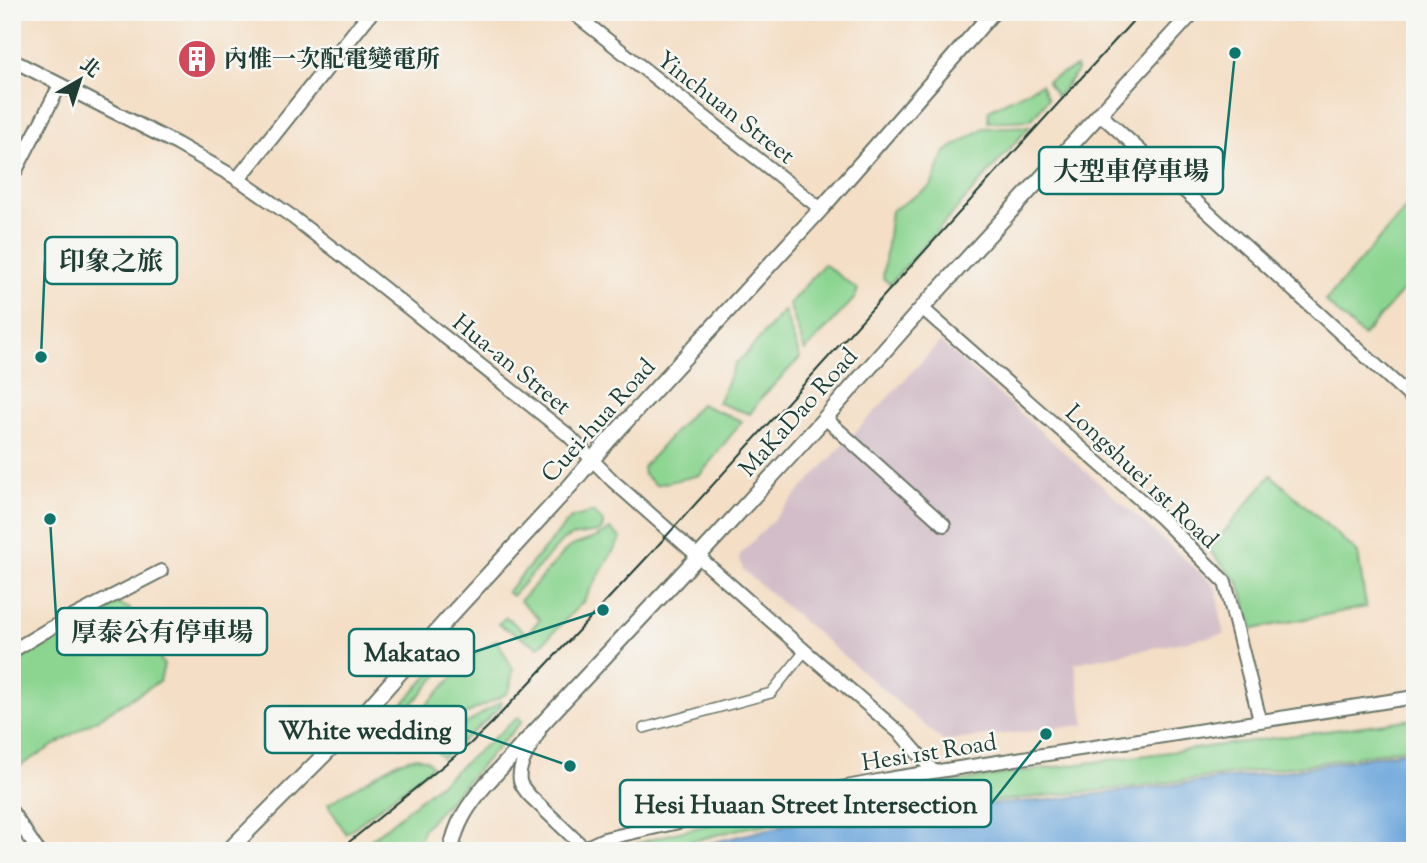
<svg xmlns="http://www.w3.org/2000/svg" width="1427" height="863" font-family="'Sorts Mill Goudy','Noto Serif TC',serif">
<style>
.industrial{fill:#d2bdc8}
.green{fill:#8cd591;stroke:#568962;stroke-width:2}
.water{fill:#6ba5db;stroke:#457188;stroke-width:2}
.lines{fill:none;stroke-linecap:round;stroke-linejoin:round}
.pedestrian-casing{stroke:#6a7567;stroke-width:12}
.minor-casing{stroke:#6a7567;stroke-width:16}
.tertiary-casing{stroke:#6a7567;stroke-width:18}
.pedestrian{stroke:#fff;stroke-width:9}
.minor{stroke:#fff;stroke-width:12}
.tertiary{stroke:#fff;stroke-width:14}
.tram{stroke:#1f3d34;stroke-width:2}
.labels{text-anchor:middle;stroke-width:5;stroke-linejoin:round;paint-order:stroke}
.poi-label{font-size:24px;font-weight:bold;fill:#1f3d34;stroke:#f6f6f2;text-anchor:start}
.street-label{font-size:24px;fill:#1f3d34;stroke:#f6f6f2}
.leader{fill:none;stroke:#0f766e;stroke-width:2.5}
.callout-dot{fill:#0f766e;stroke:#f6f6f2;stroke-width:2.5}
.callout{fill:#f6f6f2;stroke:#0f766e;stroke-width:2.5}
.callout-label{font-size:26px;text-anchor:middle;font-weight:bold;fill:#1f3d34}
</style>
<rect width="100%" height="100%" fill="#f6f6f2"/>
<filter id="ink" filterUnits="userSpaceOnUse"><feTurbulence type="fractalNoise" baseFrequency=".0143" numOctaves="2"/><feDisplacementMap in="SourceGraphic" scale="14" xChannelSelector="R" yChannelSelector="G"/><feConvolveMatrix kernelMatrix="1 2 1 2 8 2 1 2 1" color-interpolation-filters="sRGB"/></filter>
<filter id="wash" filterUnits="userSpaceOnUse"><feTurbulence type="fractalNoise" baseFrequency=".00686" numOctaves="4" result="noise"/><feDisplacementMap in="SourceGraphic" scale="28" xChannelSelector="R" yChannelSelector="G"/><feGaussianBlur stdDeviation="1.57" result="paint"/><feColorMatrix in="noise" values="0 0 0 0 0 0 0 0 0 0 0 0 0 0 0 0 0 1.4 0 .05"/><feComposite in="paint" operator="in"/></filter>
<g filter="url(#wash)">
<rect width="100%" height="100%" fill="#f4dec5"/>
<polygon class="industrial" points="940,342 1215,586 1224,634 1075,663 1085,725 943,741 743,570 739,556"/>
<g class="green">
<polygon points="1076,67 1077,71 1057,97 1047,81"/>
<polygon points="1041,84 1048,99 1031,120 988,122 989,110"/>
<polygon points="1030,126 890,284 883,278 891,211 931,186 945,152 984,128"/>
<polygon points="1415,198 1415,277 1363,336 1325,301"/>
<polygon points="824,264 858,290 854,299 805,351 789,304"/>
<polygon points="784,310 800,358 762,397 750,414 718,403 735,364 747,353"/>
<polygon points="700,404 742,421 700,475 656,485 644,475 643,467"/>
<polygon points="1271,475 1358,553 1366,607 1253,629 1239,583 1209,550"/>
<path d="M 593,512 L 602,520 C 604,525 603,529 599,532 L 572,536 L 563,540 L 512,596 L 507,592 L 571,518 Z"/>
<path d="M 610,529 L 621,538 L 583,602 L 539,647 L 498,624 L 506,617 L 527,634 L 540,619 L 520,601 L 568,548 C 582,540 598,540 610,529 Z"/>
<polygon points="114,603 129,608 164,665 160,681 18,767 12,765 12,665"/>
<polygon points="497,640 513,669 510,688 506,694 401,747 393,740 475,654"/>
<polygon points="442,660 447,665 385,734 380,730"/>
<polygon points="500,702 501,702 501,706 483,723 442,758 432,746"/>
<polygon points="518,717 522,721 424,828 416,851 357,851 455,771"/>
<polygon points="1415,719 1415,747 1311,764 1140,786 996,801 915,803 855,809 740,829 654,851 612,851 667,835 772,809 1020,772"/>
<polygon points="417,757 427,760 432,766 346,834 328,804 398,762"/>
</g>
<polygon class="water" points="1415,750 1415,851 677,851 818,817 1049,800 1279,772"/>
</g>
<g filter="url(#ink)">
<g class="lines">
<defs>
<polyline id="pedestrian" points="644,728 771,693 805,651"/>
<g id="minor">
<polyline points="572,12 821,209"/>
<polyline points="12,60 177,144 238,179 291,216 362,271 568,435 613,481 805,651 901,734 933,771"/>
<polyline points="1100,114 1415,401"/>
<polyline points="12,178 60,85"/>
<polyline points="922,308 1161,518 1225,582 1260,720"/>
<polyline points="825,418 944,525"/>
<polyline points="12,651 49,629 161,571"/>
<path d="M 539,732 C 532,745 517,765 520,781 C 521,786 526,791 529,795 L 584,848"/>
<polyline points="12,812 38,851"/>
<polyline points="578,851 604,839 767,802 894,778 1415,697"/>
</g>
<g id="tertiary">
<polyline points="238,179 371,12"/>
<polyline points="228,851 349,730 451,615 570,486 608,441 821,209 993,12"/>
<path d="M 451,851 C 455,824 469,804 486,784 L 720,533 L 825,418 L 922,308 L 1193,12"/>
</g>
</defs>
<use href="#pedestrian" class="pedestrian-casing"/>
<use href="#minor" class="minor-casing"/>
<use href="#tertiary" class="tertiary-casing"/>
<use href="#pedestrian" class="pedestrian"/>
<use href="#minor" class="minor"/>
<use href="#tertiary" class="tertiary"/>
<polyline class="tram" points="338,851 470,744 492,723 651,553 1141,12"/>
</g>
</g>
<defs>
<symbol id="building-disc" viewBox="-11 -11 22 22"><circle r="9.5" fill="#d1495b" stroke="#f6f6f2"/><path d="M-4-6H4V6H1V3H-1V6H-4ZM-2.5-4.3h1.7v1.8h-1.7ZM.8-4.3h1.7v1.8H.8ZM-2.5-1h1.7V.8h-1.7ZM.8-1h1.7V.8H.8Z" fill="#fff"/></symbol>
</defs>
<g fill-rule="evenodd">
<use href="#building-disc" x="175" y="37" width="44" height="44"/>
</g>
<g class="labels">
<g class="poi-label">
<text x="224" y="67">內惟一次配電變電所</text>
</g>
<g class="street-label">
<text transform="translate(726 107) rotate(38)" y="8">Yinchuan Street</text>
<text transform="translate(512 364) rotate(39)" y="8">Hua-an Street</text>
<text transform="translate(798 412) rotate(-48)" y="8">MaKaDao Road</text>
<text transform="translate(598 420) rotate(-48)" y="8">Cuei-hua Road</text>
<text transform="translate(1142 476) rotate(43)" y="8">Longshuei 1st Road</text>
<text transform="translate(929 752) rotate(-9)" y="8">Hesi 1st Road</text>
</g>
</g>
<path class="leader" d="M1235 53L1223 170M41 357L45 261M50 519L57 632M603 610L474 652M570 766L466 730M1046 734L991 804"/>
<g class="callout-dot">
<circle cx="1235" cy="53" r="7"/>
<circle cx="41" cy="357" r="7"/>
<circle cx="50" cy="519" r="7"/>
<circle cx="603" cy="610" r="7"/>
<circle cx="570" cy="766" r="7"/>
<circle cx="1046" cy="734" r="7"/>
</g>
<g class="callout">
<rect x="1039" y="147" width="184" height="47" rx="7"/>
<rect x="45" y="237" width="132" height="47" rx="7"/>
<rect x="57" y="608" width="210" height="47" rx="7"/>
<rect x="349" y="629" width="125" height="47" rx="7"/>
<rect x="265" y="706" width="201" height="47" rx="7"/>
<rect x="620" y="780" width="371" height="47" rx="7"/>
</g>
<g class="callout-label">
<text x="1131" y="180">大型車停車場</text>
<text x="111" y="270">印象之旅</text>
<text x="162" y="641">厚泰公有停車場</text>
<text x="412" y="661">Makatao</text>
<text x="365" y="739">White wedding</text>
<text x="806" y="813">Hesi Huaan Street Intersection</text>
</g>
<rect width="1427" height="863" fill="none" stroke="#f6f6f2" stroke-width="42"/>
<g transform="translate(80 80) rotate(39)" stroke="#f6f6f2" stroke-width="5" paint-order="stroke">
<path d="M0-5L12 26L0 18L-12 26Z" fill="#1f3d34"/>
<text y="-10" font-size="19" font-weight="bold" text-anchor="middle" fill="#1f3d34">北</text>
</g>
</svg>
